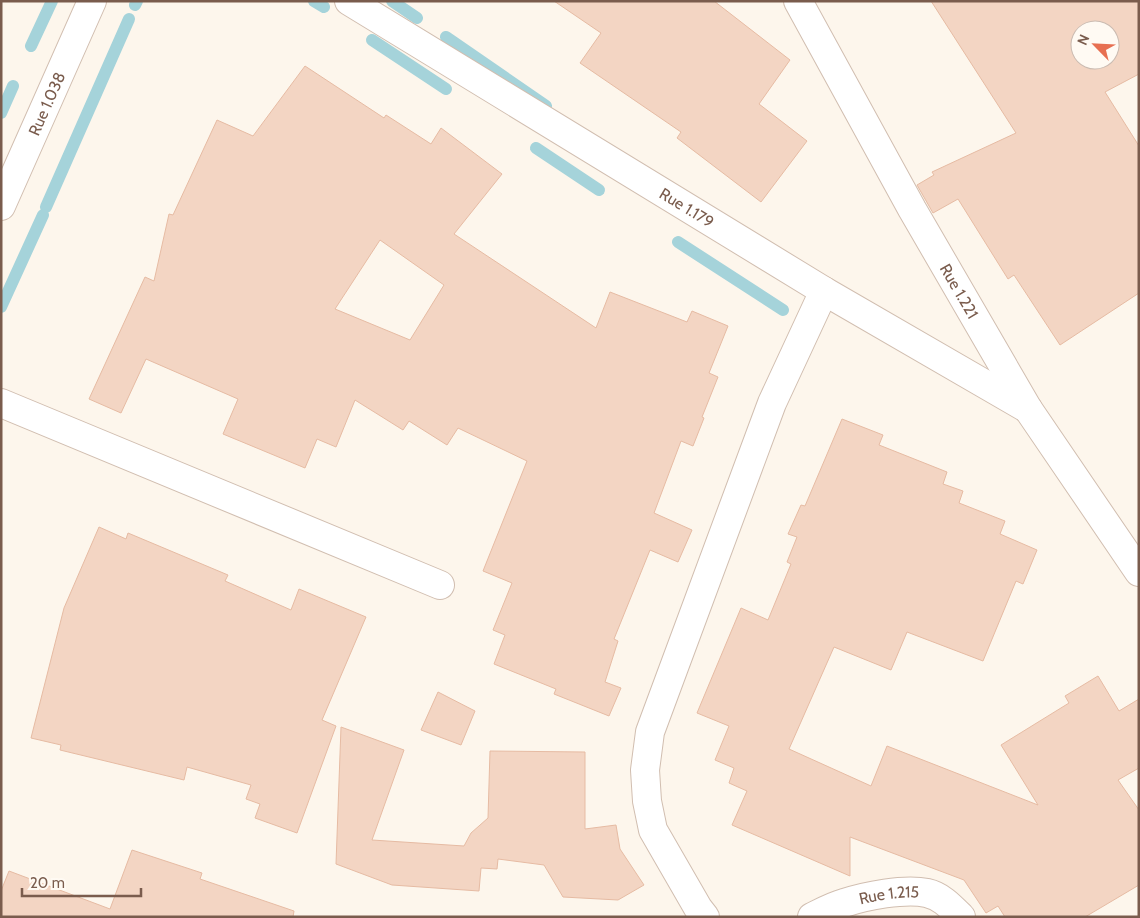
<svg xmlns="http://www.w3.org/2000/svg" width="1140" height="918" font-family="Cabin,sans-serif">
<style>
.lines{fill:none;stroke-linecap:round;stroke-linejoin:round}
.stream{stroke:#a5d3da;stroke-width:12}
.building{fill:#f3d5c3;stroke:#e6bba3;fill-rule:evenodd}
.street-casing{stroke:#d1beb0;stroke-width:30}
.street{stroke:#fff;stroke-width:28}
.labels{text-anchor:middle;stroke-width:4;stroke-linejoin:round;paint-order:stroke}
.street-label{font-size:16px;fill:#7a5c4d;stroke:#fffaf3}
</style>
<rect width="100%" height="100%" fill="#fdf6ec"/>
<g class="lines">
<g class="stream">
<polyline points="314,1 324,7"/>
<polyline points="392,1 417,18"/>
<polyline points="135,5 137,1"/>
<polyline points="446,37 546,106"/>
<polyline points="372,40 446,89"/>
<polyline points="31,46 52,1"/>
<polyline points="1,113 13,86"/>
<polyline points="536,148 599,190"/>
<polyline points="46,207 129,19"/>
<polyline points="678,242 783,310"/>
<polyline points="1,307 43,215"/>
</g>
</g>
<g class="building">
<polygon points="554,1 714,1 790,60 759,104 807,141 761,202 677,138 681,132 580,63 601,33"/>
<path d="M 931,1 L 1139,1 L 1139,74 L 1105,92 L 1139,146 L 1139,293 L 1060,345 L 1014,275 L 1008,279 L 958,199 L 933,213 L 917,185 L 934,175 L 932,172 L 1016,133 ZM 1080,30 L 1110,30 L 1110,60 L 1080,60 Z"/>
<path d="M 305,66 L 384,118 L 386,115 L 431,144 L 441,128 L 502,174 L 454,234 L 596,328 L 610,292 L 687,322 L 692,311 L 728,326 L 709,373 L 718,377 L 702,417 L 704,418 L 693,446 L 681,441 L 654,513 L 692,530 L 678,562 L 650,550 L 614,639 L 618,641 L 605,682 L 621,688 L 609,716 L 554,694 L 556,689 L 494,664 L 505,635 L 493,630 L 512,583 L 483,571 L 527,461 L 458,428 L 447,445 L 409,421 L 403,430 L 355,400 L 336,447 L 317,439 L 305,468 L 223,434 L 238,399 L 146,359 L 121,413 L 89,399 L 145,277 L 154,281 L 169,214 L 173,215 L 217,120 L 253,136 ZM 380,240 L 444,285 L 410,340 L 335,309 Z"/>
<polygon points="842,419 883,435 879,445 947,472 943,484 963,491 959,503 1005,521 1000,534 1037,550 1023,584 1016,581 983,661 907,632 891,670 834,647 789,749 871,786 887,746 1038,805 1001,745 1069,703 1065,696 1098,676 1119,711 1139,699 1139,768 1118,780 1139,810 1139,885 1085,917 1005,917 998,906 986,913 964,880 850,837 850,876 732,825 747,791 729,783 734,768 715,760 729,726 697,713 741,608 768,620 791,564 787,562 797,537 788,534 801,505 805,506"/>
<polygon points="99,527 126,539 128,533 228,575 225,581 291,610 299,589 366,617 322,720 336,726 297,833 255,818 260,804 246,799 251,785 187,767 184,780 60,750 61,745 31,738 64,608"/>
<polygon points="438,692 475,711 461,745 421,730"/>
<polygon points="341,727 404,750 372,840 464,846 471,833 488,818 490,751 585,752 585,829 616,825 620,849 644,885 618,900 563,897 544,865 498,859 497,869 481,868 479,891 392,885 336,864"/>
<polygon points="132,850 202,873 200,879 294,911 293,917 1,917 1,891 9,871 110,909"/>
</g>
<g class="lines">
<defs>
<g id="street">
<path id="s1" d="M 349,1 L 824,291 L 1028,409"/>
<path id="s2" d="M 798,1 L 912,209 L 1028,409 L 1139,572"/>
<path id="s3" d="M 1,206 L 92,1"/>
<polyline points="1,403 440,585"/>
<polyline points="705,917 698,908 653,830 647,801 645,770 650,732 772,403 824,291"/>
<path id="s4" d="M 812,917 C 822,912 833,906 844,903 C 865,896 905,888 927,893 C 941,896 951,907 961,917"/>
</g>
</defs>
<use href="#street" class="street-casing"/>
<use href="#street" class="street"/>
</g>
<g class="labels">
<g class="street-label">
<text dy="6" stroke="none"><textPath href="#s3" startOffset="112">Rue 1.038</textPath></text>
<text dy="6" stroke="none"><textPath href="#s1" startOffset="396">Rue 1.179</textPath></text>
<text dy="6" stroke="none"><textPath href="#s2" startOffset="332">Rue 1.221</textPath></text>
<text dy="6" stroke="none"><textPath href="#s4" startOffset="81">Rue 1.215</textPath></text>
</g>
</g>
<rect width="1140" height="918" fill="none" stroke="#7a5c4d" stroke-width="5"/>
<g transform="translate(1095 45) rotate(294)"><circle r="24" fill="#fffaf3" stroke="#cabbb1"/>
<path d="M0-4L9 19L0 12L-9 19Z" fill="#e76f51"/>
<text y="-8" font-size="14" font-weight="bold" text-anchor="middle" fill="#7a5c4d">N</text>
</g>
<path d="M22 888v8h119v-8" fill="none" stroke="#7a5c4d" stroke-width="2.5"/>
<text x="30" y="888" font-size="15" fill="#7a5c4d" stroke="#fffaf3" stroke-width="4" paint-order="stroke">20 m</text>
</svg>
